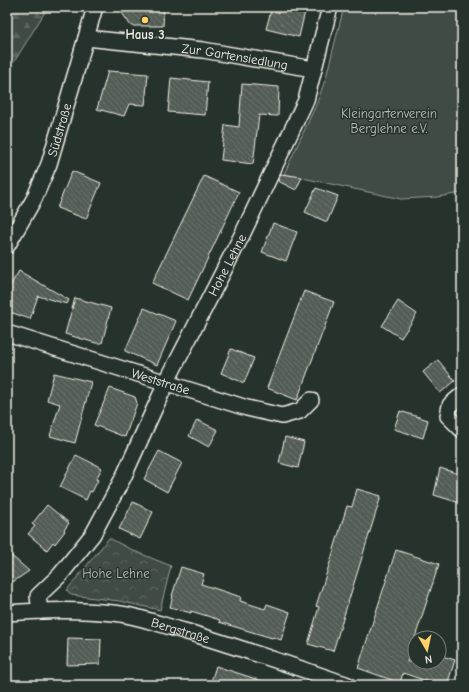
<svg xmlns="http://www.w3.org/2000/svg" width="469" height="692" font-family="'Comic Neue',sans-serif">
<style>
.green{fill:#414b45;stroke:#9a9e96}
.forest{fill:url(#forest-firs);stroke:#9a9e96}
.park{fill:url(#park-crowns);stroke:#9a9e96}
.building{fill:url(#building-back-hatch);stroke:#f4f1e8}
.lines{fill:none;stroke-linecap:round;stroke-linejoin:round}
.minor-casing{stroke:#f4f1e8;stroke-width:18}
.minor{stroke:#26332d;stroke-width:15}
.poi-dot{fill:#ffd166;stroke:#26332d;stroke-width:1.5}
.labels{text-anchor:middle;stroke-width:3;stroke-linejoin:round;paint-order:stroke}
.poi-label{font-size:13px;font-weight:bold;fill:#f4f1e8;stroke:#26332d}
.street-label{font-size:13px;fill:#f4f1e8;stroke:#26332d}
.park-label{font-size:13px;fill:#bebfb7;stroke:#26332d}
</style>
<defs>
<pattern id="forest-firs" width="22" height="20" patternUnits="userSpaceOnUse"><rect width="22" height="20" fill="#414b45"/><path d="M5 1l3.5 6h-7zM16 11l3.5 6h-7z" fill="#5d6560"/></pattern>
<pattern id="park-crowns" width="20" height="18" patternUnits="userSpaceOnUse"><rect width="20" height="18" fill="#414b45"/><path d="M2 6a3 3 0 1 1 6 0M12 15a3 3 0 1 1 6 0" fill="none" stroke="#5d6560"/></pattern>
<pattern id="building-back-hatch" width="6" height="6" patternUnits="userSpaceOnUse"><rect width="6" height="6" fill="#525c55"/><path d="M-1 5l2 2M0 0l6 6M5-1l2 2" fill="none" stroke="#6c746d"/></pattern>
</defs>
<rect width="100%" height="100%" fill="#26332d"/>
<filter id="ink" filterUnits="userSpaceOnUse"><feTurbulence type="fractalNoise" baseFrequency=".025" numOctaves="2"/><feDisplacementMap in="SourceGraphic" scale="8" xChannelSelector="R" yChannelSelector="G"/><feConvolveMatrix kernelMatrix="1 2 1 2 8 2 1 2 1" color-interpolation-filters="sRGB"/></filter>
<g filter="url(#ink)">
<polygon class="green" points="344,7 462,7 462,193 437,197 401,199 284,174 317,103 326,77"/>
<polygon class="forest" points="7,7 48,7 14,62 7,65"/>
<polygon class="park" points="109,538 134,551 171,566 160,610 119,601 71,595 67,590"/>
<g class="building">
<polygon points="118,7 164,7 163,26 131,26"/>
<polygon points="272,7 306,7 299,37 266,29"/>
<polygon points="108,71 148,74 145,105 129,104 124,116 97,109"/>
<polygon points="171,78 208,82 205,115 168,112"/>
<polygon points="242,84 279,87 278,116 259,115 253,164 221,160 225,125 239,127"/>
<polygon points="72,171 101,183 86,219 57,208"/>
<polygon points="281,174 302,177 296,190 278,181"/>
<polygon points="204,176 239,192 188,300 152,283"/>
<polygon points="316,188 338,196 327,222 305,212"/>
<polygon points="273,223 297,232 286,261 262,252"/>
<polygon points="19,271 69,300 67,304 38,296 30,319 7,311 7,291"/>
<polygon points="304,291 334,302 297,400 267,388"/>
<polygon points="75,298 111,308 102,343 96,343 65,334"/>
<polygon points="398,301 417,314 401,338 382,326"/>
<polygon points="144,308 176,321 157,365 125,351"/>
<polygon points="231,349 254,358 244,383 221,373"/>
<polygon points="438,360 455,381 440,393 423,372"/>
<polygon points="54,373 91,382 75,443 50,436 60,404 47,400"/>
<polygon points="110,388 135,397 137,403 125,437 94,425"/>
<polygon points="400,411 428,420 423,438 394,429"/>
<polygon points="197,420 218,430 209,447 189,436"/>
<polygon points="285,437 304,442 298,468 279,463"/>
<polygon points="159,451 182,463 167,492 144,479"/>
<polygon points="76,455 102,468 96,479 98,480 92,492 90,491 86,500 60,487"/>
<polygon points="440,468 462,475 462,494 460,503 434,495"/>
<polygon points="357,489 381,496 333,651 308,644 319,607 316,606 332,556 347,506 352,507"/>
<polygon points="133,502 153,512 140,539 119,529"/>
<polygon points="47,505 69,523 64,530 65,531 55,544 53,542 47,550 28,534 35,526 32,524"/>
<polygon points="396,550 439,564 407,662 439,662 439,655 455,660 447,685 438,685 403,673 400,683 358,668"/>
<polygon points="7,552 29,571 7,586"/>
<polygon points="181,567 204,574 201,584 241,597 240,601 265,609 267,604 290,612 281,640 273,637 272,638 219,622 220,620 191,611 191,613 170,607 173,596 172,596"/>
<polygon points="68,638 101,639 100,664 67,665"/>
<polygon points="216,666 265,682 265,685 210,685"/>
</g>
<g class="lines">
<defs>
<g id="minor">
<path id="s1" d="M 86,38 L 203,50 L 313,69"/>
<path id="s2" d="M 7,246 L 34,199 L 49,164 L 95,7"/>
<path id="s3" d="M 7,333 L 247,408 L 282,416 L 300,411 L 311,400"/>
<polyline points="462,395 450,405 448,416 462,430"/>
<path id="s4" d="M 40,611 L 38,596 L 60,575 L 93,534 L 123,478 L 166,383 L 243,233 L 306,100 L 330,7"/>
<path id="s5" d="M 7,613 C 42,610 78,609 113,613 C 137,615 161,625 184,631 C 239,647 293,666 348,685"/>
</g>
</defs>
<use href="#minor" class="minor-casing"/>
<use href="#minor" class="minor"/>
</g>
</g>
<circle class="poi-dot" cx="145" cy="20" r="4"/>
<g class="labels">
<g class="poi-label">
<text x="145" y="39">Haus 3</text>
</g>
<g class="street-label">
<text dy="5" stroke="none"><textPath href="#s1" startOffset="150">Zur Gartensiedlung</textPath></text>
<text dy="5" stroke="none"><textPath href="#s2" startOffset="128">Südstraße</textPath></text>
<text dy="5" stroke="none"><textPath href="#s4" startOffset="399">Hohe Lehne</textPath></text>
<text dy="5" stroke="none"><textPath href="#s3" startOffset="161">Weststraße</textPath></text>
<text dy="5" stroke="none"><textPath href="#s5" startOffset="176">Bergstraße</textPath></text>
</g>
<g class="park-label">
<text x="389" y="118">Kleingartenverein<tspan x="389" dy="15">Berglehne e.V.</tspan></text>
<text x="116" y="578">Hohe Lehne</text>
</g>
</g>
<rect width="469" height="692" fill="none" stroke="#26332d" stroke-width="24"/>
<rect x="12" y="12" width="445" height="668" fill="none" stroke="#f4f1e8" stroke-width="1.5" filter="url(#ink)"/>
<g transform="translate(427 650) rotate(171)"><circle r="19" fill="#26332d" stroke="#787f78"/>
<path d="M0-3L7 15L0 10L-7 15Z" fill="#ffd166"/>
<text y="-6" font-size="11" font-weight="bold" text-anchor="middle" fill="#f4f1e8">N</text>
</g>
</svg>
